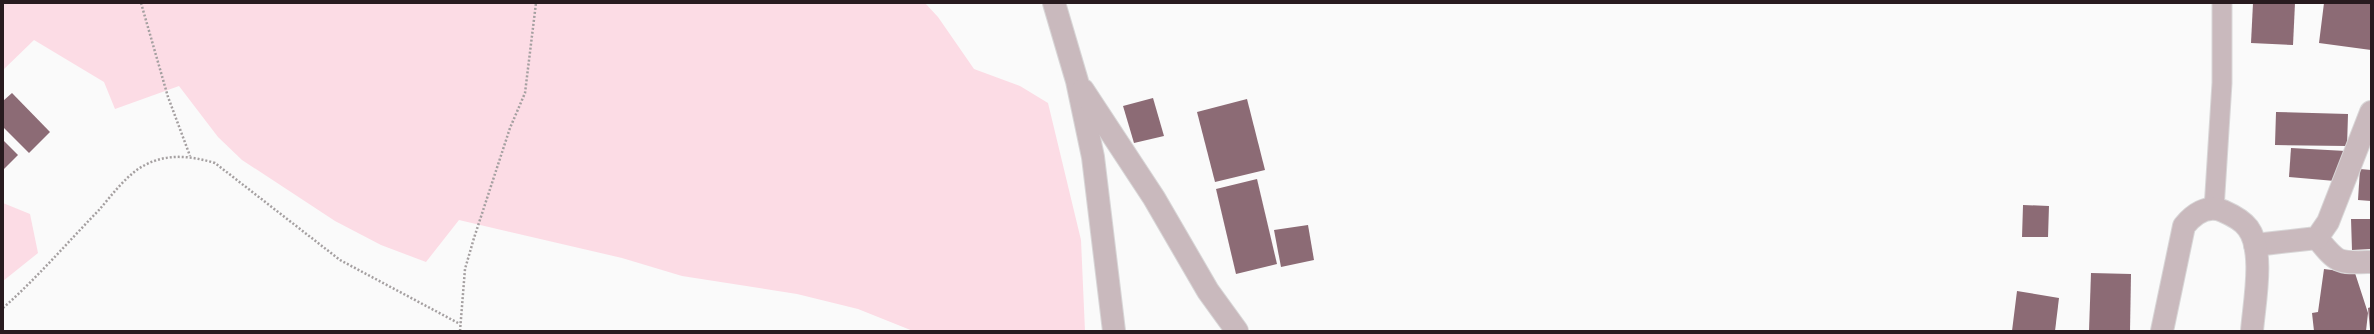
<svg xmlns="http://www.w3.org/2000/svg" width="2374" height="334" font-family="Manrope,sans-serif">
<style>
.green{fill:#fcdce5}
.building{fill:#8c6b75}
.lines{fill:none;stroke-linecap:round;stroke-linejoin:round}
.service-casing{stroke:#d8d6d7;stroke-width:21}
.minor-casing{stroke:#d8d6d7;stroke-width:24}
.path{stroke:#a5a0a1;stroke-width:2.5;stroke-dasharray:2 2;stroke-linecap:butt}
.service{stroke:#c9b9bd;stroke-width:19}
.minor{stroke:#c9b9bd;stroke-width:22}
</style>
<rect width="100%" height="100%" fill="#fafafa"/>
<g class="green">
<polygon points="3,3 925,3 938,17 974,69 1020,86 1048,103 1081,240 1085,331 913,331 858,309 797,294 682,276 622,258 459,220 426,262 381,245 335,221 242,160 218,137 179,86 115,109 104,82 34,40 3,70"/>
<polygon points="3,203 30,214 38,253 3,281"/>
</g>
<g class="building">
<polygon points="2253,3 2295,3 2293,45 2251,43"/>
<polygon points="2324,3 2371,3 2371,50 2319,43"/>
<polygon points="12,93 50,132 29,153 3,127 3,101"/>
<polygon points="1153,98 1164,136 1134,143 1123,106"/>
<polygon points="1247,99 1265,170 1215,182 1197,112"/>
<polygon points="2276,112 2348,114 2347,146 2275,145"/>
<polygon points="3,140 18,155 3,170"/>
<polygon points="2291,148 2346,151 2335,181 2289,177"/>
<polygon points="2360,169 2371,170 2371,201 2358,200"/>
<polygon points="1257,179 1277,264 1236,274 1216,189"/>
<polygon points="2023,205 2049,206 2048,237 2022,237"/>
<polygon points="2351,219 2371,219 2371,249 2352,250"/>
<polygon points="1308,225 1314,260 1281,267 1274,230"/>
<polygon points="2324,269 2355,273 2368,313 2366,331 2314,331 2312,313 2318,312"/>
<polygon points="2091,273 2131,274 2130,331 2089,331"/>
<polygon points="2017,291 2059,298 2055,331 2012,331"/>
<polygon points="2371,307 2371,329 2370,329 2368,308"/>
</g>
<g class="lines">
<defs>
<polyline id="service" points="2214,209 2222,83 2222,3"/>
<g id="minor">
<polyline points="1054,3 1077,81 1093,157 1114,331"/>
<polyline points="1083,90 1154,198 1208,291 1237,331"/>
<path d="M 2317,238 C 2338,264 2338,263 2371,262"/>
<polyline points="2255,245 2317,238 2328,222 2371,112"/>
<path d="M 2162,331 L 2184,226 C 2193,215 2207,204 2223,211 C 2232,215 2243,221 2248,228 C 2265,251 2254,304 2252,331"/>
</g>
</defs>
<use href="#service" class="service-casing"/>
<use href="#minor" class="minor-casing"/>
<g class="path">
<polyline points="141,3 168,97 190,156"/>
<path d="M 3,308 C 37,278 67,243 99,210 C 112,195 127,174 145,165 C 168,153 191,156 215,163 L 340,260 L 460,324"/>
<polyline points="460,331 465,269 474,238 510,128 525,93 536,3"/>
</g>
<use href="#service" class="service"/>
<use href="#minor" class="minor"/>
</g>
<rect width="2374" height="334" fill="none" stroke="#281b1f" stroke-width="8"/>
</svg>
